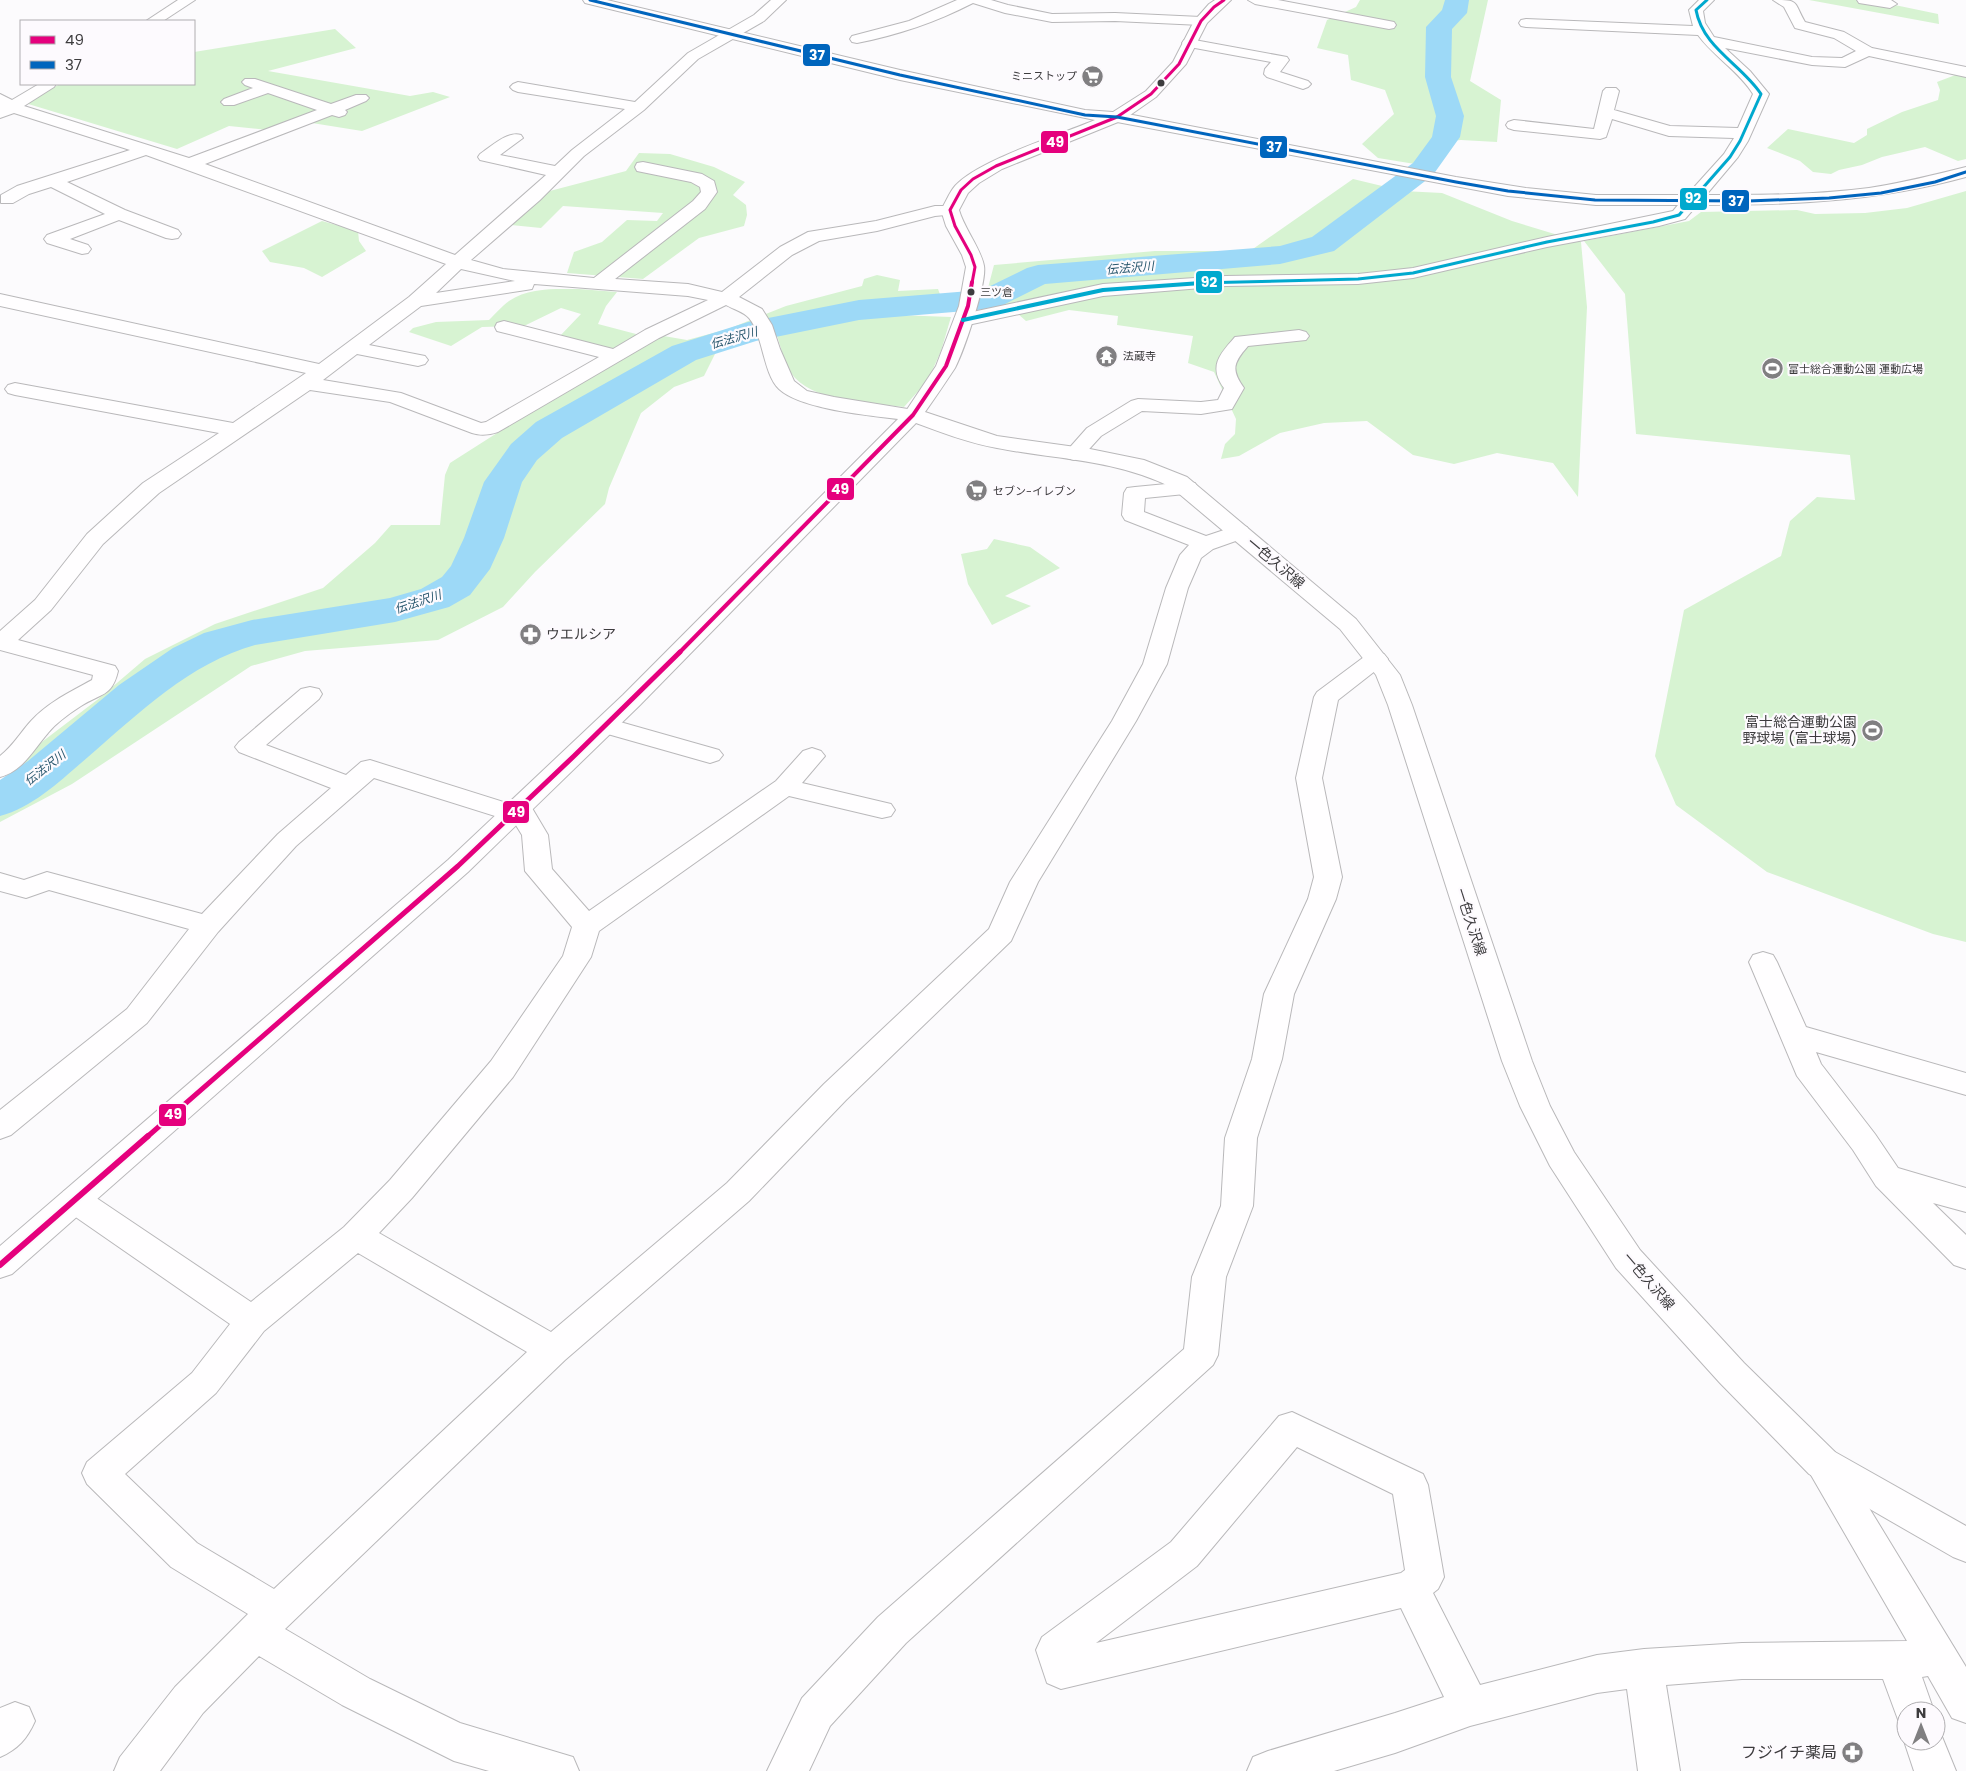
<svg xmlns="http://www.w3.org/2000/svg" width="1966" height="1771" font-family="Poppins,'Noto Sans JP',sans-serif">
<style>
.green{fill:#d7f3d2}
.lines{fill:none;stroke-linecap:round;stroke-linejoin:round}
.river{fill:#9dd9f7;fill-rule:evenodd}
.minor-casing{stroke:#b9b8ba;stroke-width:2}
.major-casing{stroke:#b9b8ba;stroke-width:2}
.minor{fill:#fffeff;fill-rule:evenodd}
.major{fill:#fffeff;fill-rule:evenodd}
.bus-1-far3-casing{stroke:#fdfafe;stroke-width:5}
.bus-1-far2-casing{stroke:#fdfafe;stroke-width:7}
.bus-1-far1-casing{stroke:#fdfafe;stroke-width:9}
.bus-1-casing{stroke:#fdfafe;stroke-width:10}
.bus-2-casing{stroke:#fdfafe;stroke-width:5}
.bus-3-far1-casing{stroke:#fdfafe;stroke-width:5}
.bus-3-casing{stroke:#fdfafe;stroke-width:7}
.bus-1-far3{stroke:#e5007d;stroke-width:3}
.bus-1-far2{stroke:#e5007d;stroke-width:4}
.bus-1-far1{stroke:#e5007d;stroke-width:5}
.bus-1{stroke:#e5007d;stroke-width:6}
.bus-2{stroke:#0065bd;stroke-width:3}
.bus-3-far1{stroke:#00a9ce;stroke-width:3}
.bus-3{stroke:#00a9ce;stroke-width:4}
.bus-dot{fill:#3d3c3e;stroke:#fdfafe;stroke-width:2}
.labels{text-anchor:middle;stroke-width:4.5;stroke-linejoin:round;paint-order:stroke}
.far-poi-label{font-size:11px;fill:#3d3c3e;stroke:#fdfafe;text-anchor:start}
.far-bus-label{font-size:11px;fill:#3d3c3e;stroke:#fdfafe;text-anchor:start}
.far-water-label{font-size:12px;font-style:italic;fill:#27566d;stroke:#fdfafe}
.street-label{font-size:14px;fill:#3d3c3e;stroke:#fdfafe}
.poi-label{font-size:14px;fill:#3d3c3e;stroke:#fdfafe;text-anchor:start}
.near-poi-label{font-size:16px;fill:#3d3c3e;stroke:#fdfafe;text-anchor:end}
.line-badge{stroke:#fdfafe;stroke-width:2}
.badge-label{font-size:14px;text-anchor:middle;font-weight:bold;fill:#fff}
</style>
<rect width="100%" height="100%" fill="#fcfbfd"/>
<g class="green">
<polygon points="1360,0 1488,0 1470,81 1501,100 1497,142 1461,140 1436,142 1437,156 1415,164 1378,158 1362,144 1394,114 1385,90 1351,80 1348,55 1317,48 1327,20 1356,7"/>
<polygon points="1809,0 1891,0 1890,4 1938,14 1939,24"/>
<polygon points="335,29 356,48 268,71 410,96 433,92 450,97 362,131 312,123 277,131 229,126 177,149 25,103 60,84 194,84 194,52"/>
<polygon points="1966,71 1966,159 1958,161 1925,147 1882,157 1862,165 1839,170 1831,174 1813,172 1800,161 1767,148 1788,129 1854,143 1867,135 1867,129 1902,112 1938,100 1940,90 1937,82"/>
<polygon points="639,153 670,154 714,167 745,182 733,195 746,205 747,215 744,226 699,238 643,279 567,273 574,252 602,242 627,220 657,221 663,213 563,206 541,228 511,225 546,192 626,171"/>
<polygon points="1353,179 1403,191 1442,193 1512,221 1581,242 1587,307 1578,497 1553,463 1497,453 1454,464 1413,455 1367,421 1324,423 1280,433 1239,456 1221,459 1225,444 1235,434 1236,419 1214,372 1188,363 1193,336 1117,325 1118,316 1069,310 1026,321 1009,306 983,307 994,265 1155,251 1250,251"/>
<polygon points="1966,191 1966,942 1933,934 1767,872 1676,805 1655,756 1684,610 1781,556 1790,521 1817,497 1855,500 1850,455 1636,434 1625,294 1584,241 1689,221 1701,212 1797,210 1815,214 1865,213 1907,208"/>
<polygon points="322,221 358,231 359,241 366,251 322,277 304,268 270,262 262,251"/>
<polygon points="877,275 900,280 898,291 938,289 945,308 860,306 721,342 704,376 674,387 641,413 609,488 605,504 535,572 503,607 438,640 305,651 251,666 72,784 0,822 0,786 22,769 30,751 97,700 145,659 215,624 323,588 375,543 391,525 440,525 445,475 450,463 652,334 687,340 728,329 786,306 862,286 864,279"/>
<path d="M 579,289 L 617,292 L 606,306 L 598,324 L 636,334 L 635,338 L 613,353 L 558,338 L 581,314 L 561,308 L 524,326 L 482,327 L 451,346 L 409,332 L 413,328 L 436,322 L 489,320 C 495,314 502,306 509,301 C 529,287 557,289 579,289 Z"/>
<path d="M 897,315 L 951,317 L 941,351 L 928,380 L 904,407 C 872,403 810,402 791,373 C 784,363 781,347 777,336 L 856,317 Z"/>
<polygon points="994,539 1030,547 1060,568 1005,596 1031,606 992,625 968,584 961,554 987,549"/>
</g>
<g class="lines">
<path class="river" d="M 1445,0 L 1469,0 L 1467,13 L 1452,29 L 1451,77 L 1464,116 L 1460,137 L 1433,175 L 1334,251 L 1280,264 L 1045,284 L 1001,306 L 989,309 L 859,320 L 756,341 L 696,360 L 562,438 L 537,460 L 522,482 L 504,538 L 490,569 L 470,595 L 449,607 L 395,622 L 255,645 C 190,663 139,713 88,757 C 62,779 34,807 0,816 L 0,780 L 28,761 L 119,685 L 173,648 L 204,633 L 252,620 L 390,598 L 421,589 L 442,577 L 451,566 L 464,538 L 484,482 L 511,444 L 536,422 L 672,346 L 748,322 L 859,300 L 982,290 L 1027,268 L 1038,265 L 1280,246 L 1312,237 L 1413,163 L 1432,137 L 1436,116 L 1425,77 L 1426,27 L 1442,10 Z"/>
<defs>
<g id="minor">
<polygon points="178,0 195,0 163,21 146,21"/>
<path d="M 771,0 L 786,0 L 764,21 L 698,59 L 644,110 L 584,156 L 540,200 L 471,260 L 503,269 L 594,278 L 693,201 L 701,192 L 700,187 L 691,182 L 637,171 L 635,167 L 637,163 L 643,162 L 702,174 L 714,181 L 717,192 L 705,209 L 615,279 L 688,284 L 722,292 L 780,247 L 808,232 L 876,221 L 935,206 L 956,206 L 959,210 L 956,214 L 935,216 L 877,231 L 819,241 L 792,255 L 739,297 L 762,309 L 772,325 L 780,349 L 794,381 L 807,391 L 834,397 L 920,411 L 923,415 L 920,419 L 913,421 C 879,416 803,411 779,389 C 763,374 763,334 749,318 C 744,312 733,309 726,305 L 659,338 L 498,432 C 489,435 481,436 472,433 L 390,402 L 310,390 L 159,493 L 103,544 L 51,610 L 18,640 L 115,666 L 118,671 C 112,697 101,693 81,706 C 70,713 56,723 48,733 C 33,750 23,771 0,777 L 0,756 C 13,746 20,733 31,721 C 47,703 70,692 92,680 L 93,675 L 0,650 L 0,631 L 35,600 L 87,534 L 143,483 L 219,433 L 15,395 L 8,393 L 5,389 L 8,385 L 15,383 L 233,423 L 306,373 L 0,306 L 0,294 L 319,364 L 409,297 L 446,264 L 146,155 L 67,182 L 125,210 L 178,230 L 181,234 L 178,238 L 172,239 L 166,238 L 119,220 L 70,239 L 88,245 L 91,249 L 88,253 L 82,254 L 47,243 L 44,239 L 47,235 L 105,214 L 51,187 L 29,194 L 13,203 L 1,203 L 1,195 L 17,186 L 130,150 L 14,113 L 0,118 L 0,94 L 12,100 L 39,84 L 56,84 L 54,87 L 24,106 L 189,158 L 317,110 L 268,93 L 234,105 L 224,105 L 221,102 L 224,99 L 253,88 L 245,85 L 242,82 L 245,79 L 255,79 L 331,104 L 356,95 L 366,95 L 369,98 L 366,101 L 345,110 L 347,112 L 345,115 L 339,117 L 332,115 L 205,164 L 455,255 L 546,175 L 480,160 L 478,157 L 480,154 C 492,146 507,131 521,135 L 523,138 L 500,155 L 555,166 L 572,150 L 625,109 L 518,92 L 513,90 L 510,87 L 513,84 L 518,82 L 635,102 L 688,53 L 754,15 ZM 461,269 L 515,281 L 436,293 ZM 534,284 L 688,296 L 708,300 L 645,330 L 613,349 L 504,321 L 497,323 L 495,327 L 497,331 L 599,357 L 486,422 L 481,423 L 401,393 L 323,380 L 357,354 L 418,366 L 425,364 L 428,360 L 425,356 L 369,345 L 421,306 L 526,290 L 532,289 Z"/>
<path d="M 957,0 L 991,0 L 1008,5 L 1052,14 L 1115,13 L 1201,17 L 1206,18 L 1208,21 L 1206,24 L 1201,25 L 1115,21 L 1052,22 L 1005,13 L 973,3 C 936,22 898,35 857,43 L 852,42 L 850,39 L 852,36 L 909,21 Z"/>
<polygon points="1248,0 1278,0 1389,21 1394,22 1396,25 1394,28 1389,29 1255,4"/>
<path d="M 1699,0 L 1714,0 L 1703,11 L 1705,23 L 1714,37 L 1812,57 L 1842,58 L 1856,51 L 1834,38 L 1795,28 L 1784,7 L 1773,0 C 1800,0 1793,1 1805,22 L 1844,32 L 1872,48 L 1966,67 L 1966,77 L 1869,56 L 1845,67 L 1812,65 L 1725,48 L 1750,71 L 1769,94 L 1748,141 L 1738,157 L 1706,195 C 1760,195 1815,195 1869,188 C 1902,183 1934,175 1966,167 L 1966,177 C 1876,202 1790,205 1697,205 L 1685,219 L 1659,226 L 1547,247 L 1413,278 L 1358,284 L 1226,286 L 1103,296 L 963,326 L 956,324 L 954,320 L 956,316 L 963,314 L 1103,284 L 1226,276 L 1358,274 L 1413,268 L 1547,237 L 1673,211 L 1678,205 L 1596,205 L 1508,196 L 1117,122 L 1111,120 L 1109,117 L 1111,114 L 1117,112 L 1456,177 L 1526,188 L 1596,195 L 1687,195 L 1724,154 L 1734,138 L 1669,136 L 1612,119 L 1606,137 L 1600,139 L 1514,130 L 1508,128 L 1506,125 L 1508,122 L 1514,120 L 1594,129 L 1603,91 L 1606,88 L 1616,88 L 1619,91 L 1614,110 L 1670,126 L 1738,128 L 1753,94 C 1739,71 1714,57 1698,35 L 1526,27 L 1521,26 L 1519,23 L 1521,20 L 1526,19 L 1693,26 L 1689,10 Z"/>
<polygon points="1857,0 1891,0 1897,4 1890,8 1859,3"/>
<polygon points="1189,39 1287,57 1289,60 1280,72 1308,81 1311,84 1308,87 1303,89 1267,77 1264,74 1265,69 1271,62 1184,46 1182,43 1184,40"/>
<path d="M 1299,330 L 1306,332 L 1309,336 L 1306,340 L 1248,346 C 1233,363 1231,370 1244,388 L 1232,409 L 1201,414 L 1142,411 L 1101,436 L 1081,458 L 1074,460 L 1067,458 L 1064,454 L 1087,428 L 1131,401 L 1138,399 L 1201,402 L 1218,400 L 1224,388 C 1208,366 1220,354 1235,337 Z"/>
<path d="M 1187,482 L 1195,483 L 1198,488 L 1195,493 L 1145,498 L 1144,512 L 1206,536 L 1239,525 L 1247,527 L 1250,532 L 1247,537 L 1213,549 L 1201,558 L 1188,588 L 1167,664 L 1136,721 L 1038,882 L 1011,941 L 846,1100 L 749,1201 L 565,1360 L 285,1629 L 370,1679 L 460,1723 L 573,1757 L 579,1771 L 489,1771 L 454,1761 L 342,1705 L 259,1656 L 203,1713 L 160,1771 L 114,1771 L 120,1757 L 175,1687 L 248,1614 L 171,1567 L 87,1484 L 82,1473 L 87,1462 L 192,1373 L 230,1324 L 64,1209 L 59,1200 L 64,1191 L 75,1188 L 86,1191 L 251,1302 L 344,1227 L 390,1180 L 491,1061 L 563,956 L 572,927 L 525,871 L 522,835 L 514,822 L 374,778 L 296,846 L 218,932 L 147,1023 L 11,1135 L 0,1139 L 0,1110 L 127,1009 L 189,929 L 49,890 L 26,898 L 0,891 L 0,873 L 24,880 L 47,872 L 202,914 L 278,834 L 331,788 L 239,752 L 235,747 L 239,742 L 301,689 L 310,687 L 319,689 L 322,694 L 319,699 L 266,745 L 346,775 L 361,762 L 370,760 L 510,804 L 520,801 L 529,803 L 548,835 L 552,869 L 589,911 L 776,781 L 803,751 L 812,748 L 821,751 L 825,756 L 802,783 L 891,804 L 895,810 L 891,816 L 882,818 L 789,796 L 599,931 L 591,957 L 513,1077 L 412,1198 L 379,1233 L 551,1332 L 727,1183 L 824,1084 L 989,929 L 1010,882 L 1112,721 L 1143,664 L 1166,588 L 1180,555 L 1189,545 L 1125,520 L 1122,515 L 1124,493 L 1127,488 L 1135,487 ZM 358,1253 L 527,1352 L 274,1589 L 197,1543 L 125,1474 L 216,1393 L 264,1331 Z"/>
<polygon points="1376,652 1384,654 1388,659 1384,664 1338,700 1322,778 1342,877 1336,899 1294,994 1282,1059 1257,1138 1253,1206 1226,1277 1218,1355 1213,1365 906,1643 830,1726 809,1771 767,1771 802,1698 878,1617 1184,1349 1192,1277 1221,1206 1225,1138 1252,1059 1264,994 1308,899 1314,877 1296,778 1314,697 1317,692 1368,654"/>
<polygon points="606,718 719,750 723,755 719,760 710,763 597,731 593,726 597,721"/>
<polygon points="1763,952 1773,955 1777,962 1806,1027 1966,1073 1966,1095 1816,1052 1821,1064 1875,1134 1898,1168 1966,1188 1966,1212 1933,1203 1966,1235 1966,1269 1954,1265 1876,1186 1853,1150 1797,1076 1749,962 1753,955"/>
<path d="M 1292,1412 L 1423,1474 L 1428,1485 L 1444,1577 L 1438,1589 L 1433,1593 L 1480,1685 L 1597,1655 L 1644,1649 L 1742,1643 L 1907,1641 L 1804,1463 L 1809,1452 L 1822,1447 L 1835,1452 L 1966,1667 L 1966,1723 L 1952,1718 L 1928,1676 L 1922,1677 L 1934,1711 L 1906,1711 L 1906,1727 L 1900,1725 L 1883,1679 L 1742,1679 L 1666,1685 L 1680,1771 L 1638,1771 L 1627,1689 L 1597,1693 L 1470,1726 L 1395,1753 L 1334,1771 L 1247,1771 L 1253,1757 L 1268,1751 L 1395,1713 L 1444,1697 L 1401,1608 L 1061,1689 L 1047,1683 L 1036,1650 L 1042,1637 L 1171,1542 L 1279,1416 ZM 1297,1447 L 1393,1494 L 1405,1570 L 1401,1573 L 1096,1643 L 1197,1566 Z"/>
<path d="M 15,1702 L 29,1707 L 35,1721 C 27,1739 18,1749 0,1757 L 0,1708 Z"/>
<polygon points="1936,1726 1938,1727 1956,1771 1914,1771 1904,1741 1906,1736 1906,1741 1936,1741"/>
</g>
<path id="major" d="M 583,0 L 607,0 L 900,70 L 1085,110 L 1113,112 L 1146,91 L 1173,62 L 1194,21 L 1209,4 L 1215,0 L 1231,0 L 1207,23 L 1186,64 L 1156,97 L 1123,120 L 1002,169 L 979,183 L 968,193 L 959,210 C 964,228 981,249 984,266 C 987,283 964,351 955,368 C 945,383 935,398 925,412 L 997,436 L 1090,449 L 1144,460 L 1187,477 L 1356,619 L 1400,675 L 1412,705 L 1532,1061 L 1550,1106 L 1574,1152 L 1640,1250 L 1744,1363 L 1835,1452 L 1966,1526 L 1966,1562 L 1953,1557 L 1809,1474 L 1720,1383 L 1616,1268 L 1550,1166 L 1520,1106 L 1502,1061 L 1388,705 L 1376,675 L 1340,629 L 1171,487 C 1113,459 1059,460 997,448 C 969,443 943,433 916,423 L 640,705 L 468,872 L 12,1274 L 0,1278 L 0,1246 L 448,860 L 623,695 L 906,411 L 936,366 L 959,306 L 966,267 L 962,255 L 946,226 L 941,210 C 946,202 949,193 955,186 C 978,160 1060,135 1095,120 L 900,80 L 585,3 Z"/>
</defs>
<use href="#minor" class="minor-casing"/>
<use href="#major" class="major-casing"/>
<use href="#minor" class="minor"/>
<use href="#major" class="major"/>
<defs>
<polyline id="bus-1-far3" points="972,283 975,267 971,255 955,226 950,210 961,190 973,179 996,166 1117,117 1151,94 1179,64 1201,21 1214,7 1224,0"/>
<polyline id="bus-1-far2" points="679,653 913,415 946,366 968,306 972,282"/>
<polyline id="bus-1-far1" points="147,1137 458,866 574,756 680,652"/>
<polyline id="bus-1" points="0,1265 148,1136"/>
<polyline id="bus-2" points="590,0 900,75 1085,115 1117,117 1456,182 1508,191 1595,200 1748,201 1829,198 1881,193 1935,182 1966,172"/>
<path id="bus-3-far1" d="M 1198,283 L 1358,279 L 1413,273 L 1547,242 L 1653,222 L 1679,215 L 1730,157 L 1740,141 L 1761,94 C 1741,64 1703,48 1696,10 L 1707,0"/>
<polyline id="bus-3" points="963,320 1103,290 1215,282"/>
</defs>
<use href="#bus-1-far3" class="bus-1-far3-casing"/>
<use href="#bus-1-far2" class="bus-1-far2-casing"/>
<use href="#bus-1-far1" class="bus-1-far1-casing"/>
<use href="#bus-1" class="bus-1-casing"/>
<use href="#bus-2" class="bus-2-casing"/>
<use href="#bus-3-far1" class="bus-3-far1-casing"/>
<use href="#bus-3" class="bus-3-casing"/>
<use href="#bus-1-far3" class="bus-1-far3"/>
<use href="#bus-1-far2" class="bus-1-far2"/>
<use href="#bus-1-far1" class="bus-1-far1"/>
<use href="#bus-1" class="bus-1"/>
<use href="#bus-2" class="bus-2"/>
<use href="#bus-3-far1" class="bus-3-far1"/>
<use href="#bus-3" class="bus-3"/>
</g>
<defs>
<symbol id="supermarket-disc" viewBox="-11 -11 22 22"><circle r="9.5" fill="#807f81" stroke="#fdfafe"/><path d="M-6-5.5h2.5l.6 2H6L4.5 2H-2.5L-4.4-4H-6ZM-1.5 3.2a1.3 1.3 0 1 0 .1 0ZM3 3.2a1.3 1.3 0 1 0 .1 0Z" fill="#fff"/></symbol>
<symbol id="temple-disc" viewBox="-11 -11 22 22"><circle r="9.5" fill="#807f81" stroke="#fdfafe"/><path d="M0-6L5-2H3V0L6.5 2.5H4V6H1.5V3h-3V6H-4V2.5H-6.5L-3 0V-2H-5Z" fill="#fff"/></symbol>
<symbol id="stadium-disc" viewBox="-11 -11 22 22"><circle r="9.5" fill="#807f81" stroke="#fdfafe"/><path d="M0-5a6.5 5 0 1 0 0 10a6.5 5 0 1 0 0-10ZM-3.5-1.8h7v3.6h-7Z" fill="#fff"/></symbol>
<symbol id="pharmacy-disc" viewBox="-11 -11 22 22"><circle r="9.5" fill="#807f81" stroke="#fdfafe"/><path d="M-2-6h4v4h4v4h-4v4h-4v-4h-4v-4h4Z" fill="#fff"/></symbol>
</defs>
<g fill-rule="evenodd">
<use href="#supermarket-disc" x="1080" y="64" width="25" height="25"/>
<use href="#temple-disc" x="1094" y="344" width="25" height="25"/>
<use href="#stadium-disc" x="1760" y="356" width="25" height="25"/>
<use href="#supermarket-disc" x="964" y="478" width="25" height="25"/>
<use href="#pharmacy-disc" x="518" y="622" width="25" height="25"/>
<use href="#stadium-disc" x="1860" y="718" width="25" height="25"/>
<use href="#pharmacy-disc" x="1840" y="1740" width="25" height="25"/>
</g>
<g class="bus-dot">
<circle cx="1161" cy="83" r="4.5"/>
<circle cx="971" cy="292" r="4.5"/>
</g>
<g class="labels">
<g class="far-poi-label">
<text x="1077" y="80" text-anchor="end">ミニストップ</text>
<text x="1123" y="360">法蔵寺</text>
<text x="1788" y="373">富士総合運動公園 運動広場</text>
<text x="993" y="495">セブン-イレブン</text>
</g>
<g class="far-bus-label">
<text x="980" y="296">三ツ倉</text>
</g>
<g class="far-water-label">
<text transform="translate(1130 268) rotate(-5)" y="4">伝法沢川</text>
<text transform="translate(734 338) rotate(-16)" y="4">伝法沢川</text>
<text transform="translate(418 602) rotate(-19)" y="4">伝法沢川</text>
<text transform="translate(45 768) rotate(-38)" y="4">伝法沢川</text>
</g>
<g class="street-label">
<text transform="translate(1276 563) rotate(40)" y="5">一色久沢線</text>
<text transform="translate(1471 922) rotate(72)" y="5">一色久沢線</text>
<text transform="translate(1649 1281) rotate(49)" y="5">一色久沢線</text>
</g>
<g class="poi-label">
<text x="546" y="639">ウエルシア</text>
<text x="1857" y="727" text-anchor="end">富士総合運動公園<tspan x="1857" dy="16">野球場 (富士球場)</tspan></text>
</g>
<g class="near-poi-label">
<text x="1837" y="1758">フジイチ薬局</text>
</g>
</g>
<g class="line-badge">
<rect x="802" y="43" width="29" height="24" rx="5" fill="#0065bd"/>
<rect x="1040" y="130" width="29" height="24" rx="5" fill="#e5007d"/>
<rect x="1259" y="135" width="29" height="24" rx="5" fill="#0065bd"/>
<rect x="1679" y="187" width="29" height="24" rx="5" fill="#00a9ce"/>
<rect x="1721" y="189" width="29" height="24" rx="5" fill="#0065bd"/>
<rect x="1195" y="270" width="28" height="24" rx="5" fill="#00a9ce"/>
<rect x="826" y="477" width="29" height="24" rx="5" fill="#e5007d"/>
<rect x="502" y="800" width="28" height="24" rx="5" fill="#e5007d"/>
<rect x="158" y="1103" width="29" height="24" rx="5" fill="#e5007d"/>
</g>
<g class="badge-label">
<text x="817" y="60">37</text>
<text x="1055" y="147">49</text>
<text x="1274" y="152">37</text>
<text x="1693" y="203">92</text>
<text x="1736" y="206">37</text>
<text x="1209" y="287">92</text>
<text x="840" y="494">49</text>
<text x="516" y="817">49</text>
<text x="173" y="1119">49</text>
</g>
<rect x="20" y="20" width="175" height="65" fill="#fdfafe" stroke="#b0aeb1"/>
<rect x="30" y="36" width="25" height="8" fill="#e5007d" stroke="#b0aeb1"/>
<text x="65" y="45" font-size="15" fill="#3d3c3e">49</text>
<rect x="30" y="61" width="25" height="8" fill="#0065bd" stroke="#b0aeb1"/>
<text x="65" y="70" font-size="15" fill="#3d3c3e">37</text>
<g transform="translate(1921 1726)"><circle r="24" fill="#fdfafe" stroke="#b0aeb1"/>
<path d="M0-4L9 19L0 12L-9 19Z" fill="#807f81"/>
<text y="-8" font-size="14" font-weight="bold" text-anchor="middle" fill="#3d3c3e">N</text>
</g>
</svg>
